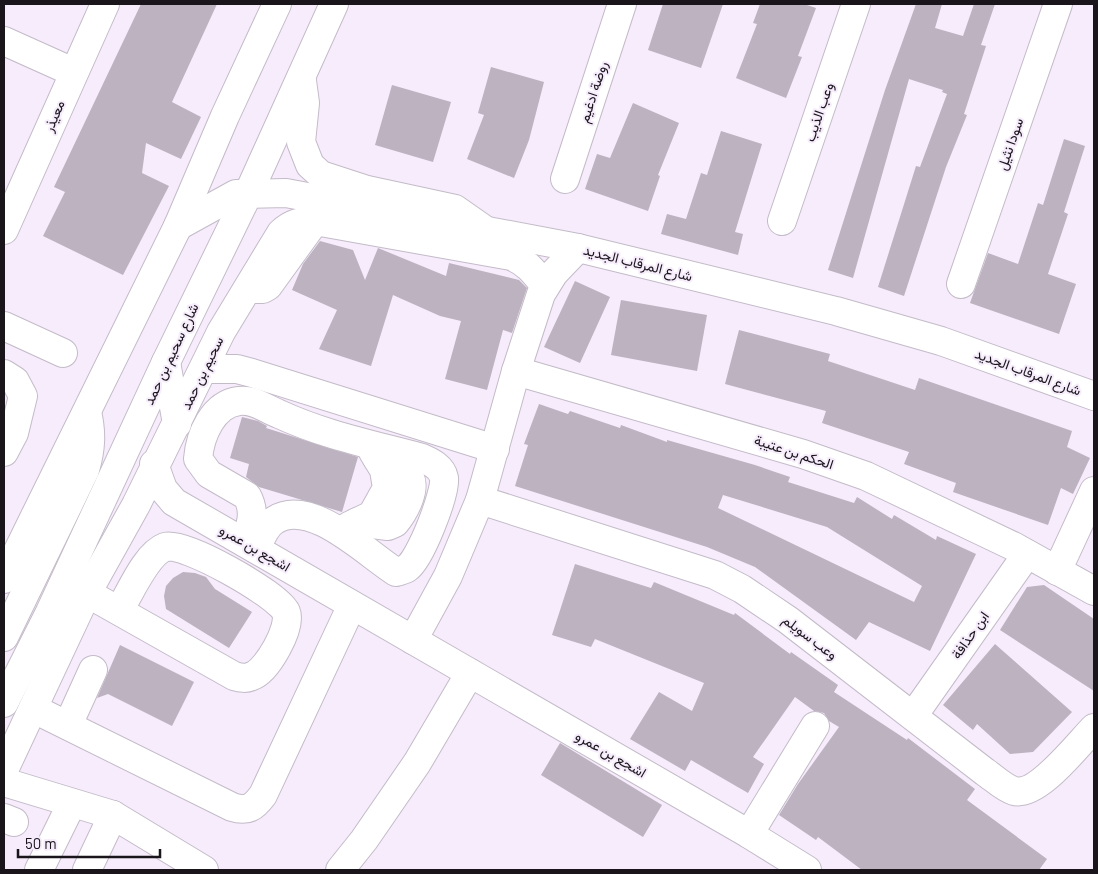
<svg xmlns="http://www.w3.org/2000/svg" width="1098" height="874" font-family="Barlow,Vazirmatn,sans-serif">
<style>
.building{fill:#bcb2c0;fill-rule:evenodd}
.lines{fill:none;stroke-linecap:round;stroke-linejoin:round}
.minor-casing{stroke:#c4bbc9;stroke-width:30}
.highway-casing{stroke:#c4bbc9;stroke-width:30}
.minor{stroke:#fff;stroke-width:28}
.highway{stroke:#fff;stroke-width:28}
.labels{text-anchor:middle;stroke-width:4;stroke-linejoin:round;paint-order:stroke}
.street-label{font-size:14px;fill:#19151b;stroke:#f6ecfb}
</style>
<rect width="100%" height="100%" fill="#f6ecfb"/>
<g class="building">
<polygon points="141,4 217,4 172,102 201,117 181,159 146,143 142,173 169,186 123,275 43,236 65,192 54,187"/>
<polygon points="663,4 723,4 701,68 648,50"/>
<polygon points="760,4 804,4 816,8 798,56 802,57 786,98 736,78 757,24 753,23"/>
<polygon points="916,4 942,4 935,28 963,36 974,4 995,4 981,45 986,46 964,114 967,115 946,167 904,296 878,287 916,166 920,167 947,94 942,92 943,90 909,79 853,278 828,270 885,90"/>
<polygon points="491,67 544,82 529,140 514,178 467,159 484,115 478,113"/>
<polygon points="392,85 451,102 433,162 375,145"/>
<polygon points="633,103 679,123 658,175 660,176 648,211 585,189 597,154 610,158"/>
<polygon points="721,131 762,144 735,232 743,234 738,255 661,234 667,214 686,219 701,173 707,175"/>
<polygon points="1064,139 1085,146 1064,212 1068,214 1048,274 1076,284 1059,334 970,303 988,253 1018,264 1038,203 1043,205"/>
<polygon points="320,241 353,250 365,280 378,248 446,276 449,263 519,280 527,288 512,333 503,330 487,390 445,379 461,321 440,316 393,295 371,366 319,349 337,310 292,290 303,264"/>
<polygon points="575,281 610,297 580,363 544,347"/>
<polygon points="621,300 707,315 697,371 611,355"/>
<polygon points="739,330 830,354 828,361 915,390 919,378 1072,431 1067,447 1090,458 1073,494 1061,488 1048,525 953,492 956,483 904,464 909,452 822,423 826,411 725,384"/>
<path d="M 539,404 L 568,414 L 570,411 L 620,428 L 621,425 L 667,442 L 667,440 L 755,465 L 790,477 L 788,482 L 854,503 L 857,497 L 892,519 L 894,515 L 936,540 L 937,536 L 976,554 L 930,651 L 869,622 L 856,640 L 755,567 L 707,547 L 515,486 L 528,445 L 524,444 ZM 723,495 L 827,527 L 922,586 L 914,602 L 718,508 Z"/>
<polygon points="242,417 258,421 267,426 266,428 358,457 342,512 259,487 246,477 249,464 230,458"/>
<polygon points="575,564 651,588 654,582 734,615 735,613 790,654 791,652 838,685 834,692 907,740 908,738 975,789 967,800 1047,859 1039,870 862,870 818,837 816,840 779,815 798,784 839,727 829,721 824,713 814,711 795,697 753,757 764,764 748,793 691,760 685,771 630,739 659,692 692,711 704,683 595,639 591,647 552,635"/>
<polygon points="183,572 195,573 206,577 215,589 252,612 229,648 166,609 164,596 166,586 173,578"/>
<polygon points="1044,585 1094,619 1094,691 1000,630 1027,587"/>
<polygon points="995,644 1072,712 1033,752 1010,754 977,724 973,730 943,705"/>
<polygon points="120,645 194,682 172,726 108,694 97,698"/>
<polygon points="560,743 662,805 643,837 541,775"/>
</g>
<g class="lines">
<defs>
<g id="minor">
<polyline points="4,41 73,72"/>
<polyline points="565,179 622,4"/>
<polyline points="782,221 856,4"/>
<polyline points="178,226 236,194 286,193 578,248 836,311 941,341 1094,396"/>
<polyline points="4,230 105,4"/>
<polyline points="961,284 1058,4"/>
<polyline points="254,289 263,289 268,286 315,221"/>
<polyline points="4,326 63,353"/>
<polyline points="204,369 237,369 252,373 495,449"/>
<polyline points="516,371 803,454 866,476 1015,547 1094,591"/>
<polyline points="4,374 15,381 23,396 14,433 4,452"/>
<polyline points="154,464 163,489 174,502 749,834 807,870"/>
<path d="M 480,500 L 715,575 L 742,589 L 788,620 L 985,772 C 994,778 1004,788 1014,791 C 1038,797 1078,744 1094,728"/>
<path d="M 357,522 L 388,526 L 395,523 C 404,512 420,485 406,473 C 398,466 386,462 377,458"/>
<polyline points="349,526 372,515 387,488 384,470 373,452"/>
<path d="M 244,542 C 251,526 256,512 247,496 L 209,474 L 198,459 C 200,435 213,404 239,401 C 254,399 266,409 279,414 C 324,435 374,445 422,458 C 431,462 442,467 444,478 C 446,493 420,560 407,568 C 405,570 399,571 396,572 C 367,554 311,497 275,520 C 265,526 261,538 256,549"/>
<polyline points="1057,571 1094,491"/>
<path d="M 87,593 L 234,676 C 241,678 246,679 252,676 C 267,671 292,627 286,612 C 279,595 182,540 165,547 C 146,554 130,593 119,611"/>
<polyline points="413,640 448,576 480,500 516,371 541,294 554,273 578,248"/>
<path d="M 34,709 L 232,807 C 248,812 254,807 263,795 L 352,605"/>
<polyline points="913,716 1027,554"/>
<polyline points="68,725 93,670"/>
<path d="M 4,770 L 87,593 L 136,505 L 221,332 L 281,233 C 291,223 301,221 315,221 L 511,256 C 527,262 535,273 545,286"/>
<polyline points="4,782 113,815 204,870"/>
<polyline points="4,818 14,822"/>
<polyline points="749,834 815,726"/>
<polyline points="39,870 72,803"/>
<polyline points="87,870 113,815"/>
<polyline points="340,870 364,840 417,763 470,673"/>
</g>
<g id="highway">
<polyline points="302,81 305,103 301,142 310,165 321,175 367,190 455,209 485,230"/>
<polyline points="166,362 177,424"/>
<polyline points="4,579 178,226 225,116 277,4"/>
<path d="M 4,637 L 85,470 C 91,449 92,433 87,412"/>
<polyline points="4,703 50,612 166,362 249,192 334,4"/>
</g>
</defs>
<use href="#minor" class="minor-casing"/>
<use href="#highway" class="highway-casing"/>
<use href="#minor" class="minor"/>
<use href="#highway" class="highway"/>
</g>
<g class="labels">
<g class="street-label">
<text transform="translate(593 92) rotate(-72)" y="5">روضة ادغيم</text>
<text transform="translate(819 112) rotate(-71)" y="5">وعب الذيب</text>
<text transform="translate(54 116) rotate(-67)" y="5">معيذر</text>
<text transform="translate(1010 144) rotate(-71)" y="5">سودا نثيل</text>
<text transform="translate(638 263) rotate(14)" y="5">شارع المرقاب الجديد</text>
<text transform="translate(171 354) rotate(-65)" y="5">شارع سحيم بن حمد</text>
<text transform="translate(1028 372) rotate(20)" y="5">شارع المرقاب الجديد</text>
<text transform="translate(202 373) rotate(-64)" y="5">سحيم بن حمد</text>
<text transform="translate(794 452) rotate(18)" y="5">الحكم بن عتيبة</text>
<text transform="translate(255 548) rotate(30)" y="5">اشجع بن عمرو</text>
<text transform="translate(970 635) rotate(-55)" y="5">ابن حذافة</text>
<text transform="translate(810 637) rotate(37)" y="5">وعب سويلم</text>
<text transform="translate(611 754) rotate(30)" y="5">اشجع بن عمرو</text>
</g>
</g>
<rect width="1098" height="874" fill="none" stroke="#19151b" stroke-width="10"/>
<path d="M18 849v8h142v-8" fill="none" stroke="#19151b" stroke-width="2.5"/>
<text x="25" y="849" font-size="15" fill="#19151b" stroke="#f6ecfb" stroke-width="4" paint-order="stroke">50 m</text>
</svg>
